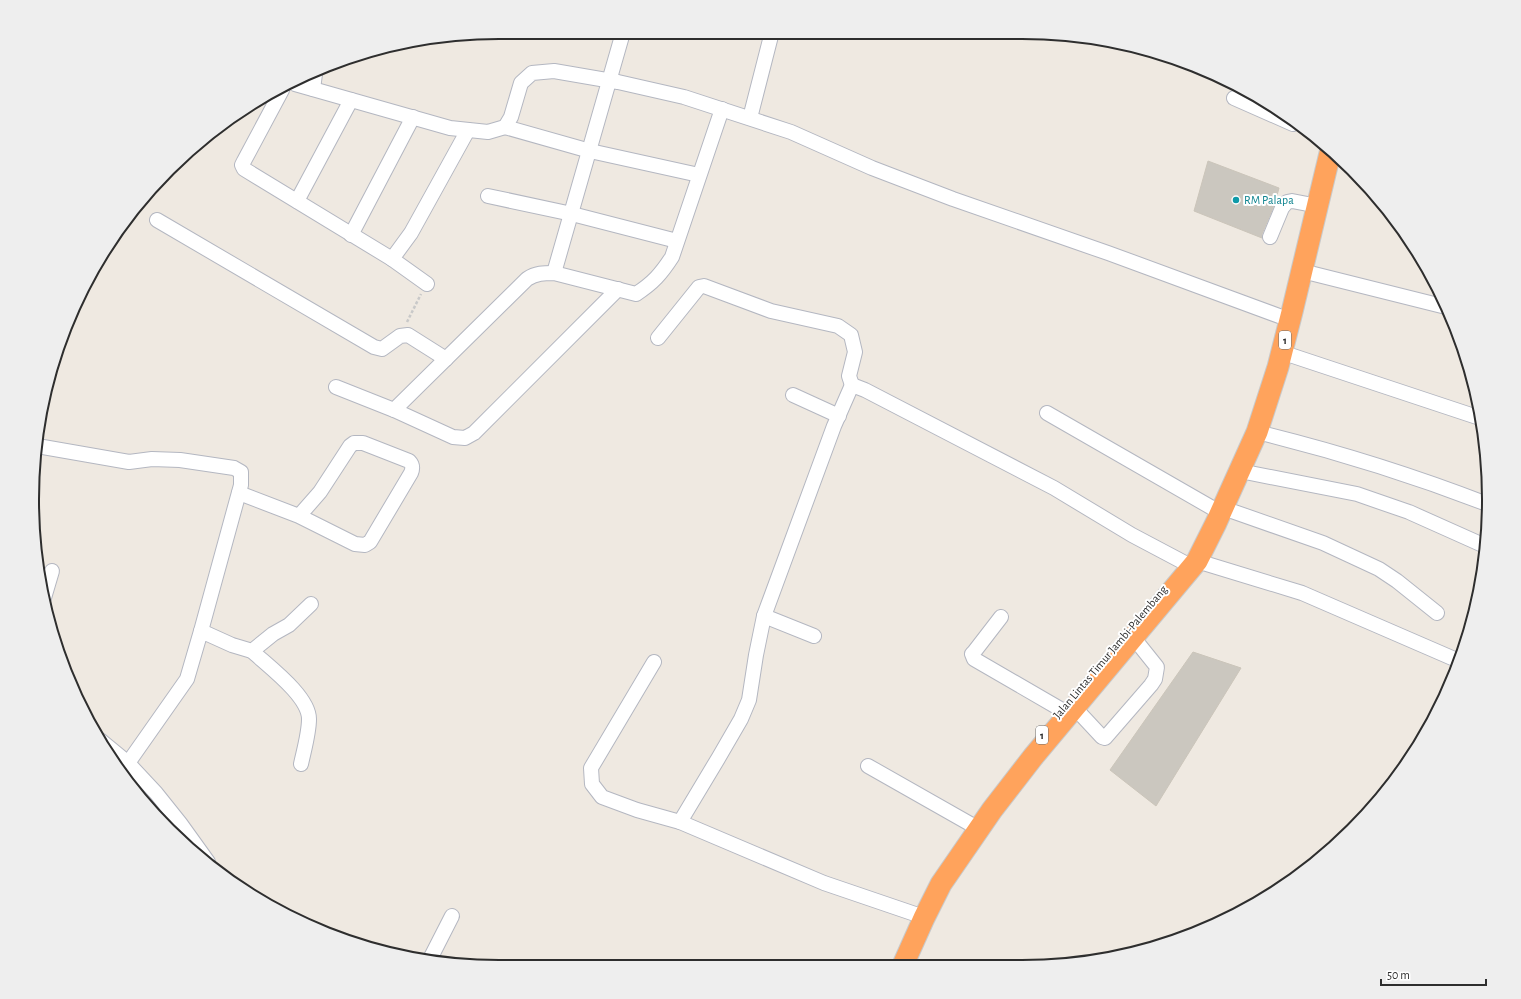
<svg xmlns="http://www.w3.org/2000/svg" width="1521" height="999" font-family="'Alegreya Sans',sans-serif">
<style>
.building{fill:#cbc7bf;stroke:#cbc5ba}
.lines{fill:none;stroke-linecap:round;stroke-linejoin:round}
.minor-casing{stroke:#b4b7c1;stroke-width:16}
.highway-casing{stroke:#c9c9c9;stroke-width:23}
.path{stroke:#c9c9c9;stroke-width:2.5;stroke-dasharray:3 2;stroke-linecap:butt}
.minor{stroke:#fff;stroke-width:14}
.highway{stroke:#ffa35c;stroke-width:21}
.culture-dot{fill:#0f9aa8;stroke:#fff;stroke-width:1.5}
.labels{text-anchor:middle;stroke-width:4;stroke-linejoin:round;paint-order:stroke}
.shield{fill:#fff;stroke:#6d6d6d;stroke-width:1}
.shield-label{font-size:11px;font-weight:bold;fill:#2e2e2e}
.culture-label{font-size:12px;fill:#0d838f;stroke:#fff;text-anchor:start}
.street-label{font-size:12px;fill:#2e2e2e;stroke:#fff}
.rim{fill:none;stroke:#2e2e2e;stroke-width:2}
</style>
<rect width="100%" height="100%" fill="#efe9e1"/>
<g class="building">
<polygon points="1208,161 1279,188 1275,203 1262,234 1262,238 1194,211"/>
<polygon points="1193,652 1241,668 1156,806 1110,770"/>
</g>
<g class="lines">
<defs>
<g id="minor">
<polyline points="295,84 450,128 488,132 505,127 511,117 521,83 532,73 554,71 618,82 684,97 791,132 872,168 953,199 1108,253 1290,320"/>
<polyline points="313,89 315,74"/>
<polyline points="282,90 244,161 242,165 244,169 392,259 427,284"/>
<polyline points="1234,98 1293,124"/>
<polyline points="750,118 771,36"/>
<polyline points="505,127 590,151 699,175"/>
<polyline points="488,196 572,214 677,241"/>
<polyline points="297,201 351,100"/>
<polyline points="157,220 374,347 382,349 400,336 408,335 446,359"/>
<polyline points="351,235 413,117"/>
<polyline points="1270,237 1282,208 1287,202 1292,201 1318,206"/>
<polyline points="392,259 411,233 468,130"/>
<polyline points="1302,271 1446,307"/>
<polyline points="554,273 622,36"/>
<polyline points="658,338 699,287 704,286 771,311 838,326 851,335 855,352 849,376 852,385"/>
<polyline points="1281,352 1480,418"/>
<polyline points="336,387 394,410 453,437 465,438 474,433 618,289"/>
<polyline points="793,395 839,416"/>
<path d="M 394,410 L 527,279 C 536,273 544,273 554,273 L 636,294 C 653,283 661,274 672,257 L 722,109"/>
<polyline points="1047,413 1221,513"/>
<path d="M 1257,432 C 1335,451 1412,475 1487,504"/>
<polyline points="43,447 129,462 152,459 180,460 234,468 241,472 241,485 201,631"/>
<polyline points="1240,471 1357,494 1409,512 1485,546"/>
<path d="M 239,493 L 299,516 L 355,544 L 365,545 L 370,542 L 411,473 C 413,468 413,465 409,461 L 363,443 L 354,443 L 350,446 L 320,492 L 299,516"/>
<polyline points="1223,508 1323,543 1379,569 1397,581 1437,613"/>
<polyline points="1197,561 1302,593 1459,661"/>
<polyline points="44,598 52,571"/>
<polyline points="764,616 814,636"/>
<polyline points="1001,617 974,652 972,654 974,659 1062,710"/>
<path d="M 252,651 C 268,666 309,696 309,719 C 309,733 304,750 301,764"/>
<polyline points="654,662 591,768 592,784 602,797 637,810 680,822"/>
<polyline points="1074,707 1102,737 1105,738 1151,685 1155,679 1157,667 1133,637"/>
<polyline points="100,740 128,763 156,793 180,823 208,862"/>
<polyline points="128,763 187,679 201,631 232,645 252,651 273,634 289,625 311,604"/>
<polyline points="868,766 972,825"/>
<polyline points="915,914 824,883 680,822 719,757 741,719 749,700 756,655 764,616 834,426 852,385 865,390 1054,488 1132,535 1183,562"/>
<polyline points="429,961 452,916"/>
</g>
<polyline id="highway" points="903,965 924,918 941,884 992,810 1033,757 1197,561 1216,523 1257,432 1278,367 1292,312 1331,149"/>
</defs>
<use href="#minor" class="minor-casing"/>
<use href="#highway" class="highway-casing"/>
<polyline class="path" points="407,322 421,294"/>
<use href="#minor" class="minor"/>
<use href="#highway" class="highway"/>
</g>
<circle class="culture-dot" cx="1236" cy="200" r="4"/>
<g class="labels">
<g class="shield">
<rect x="1279" y="331" width="12" height="18" rx="3"/>
<rect x="1036" y="726" width="12" height="18" rx="3"/>
</g>
<g class="shield-label">
<text x="1285" y="344">1</text>
<text x="1042" y="739">1</text>
</g>
<g class="culture-label">
<text x="1244" y="204">RM Palapa</text>
</g>
<g class="street-label">
<text transform="translate(1110 652) rotate(-50)" y="4">Jalan Lintas Timur Jambi-Palembang</text>
</g>
</g>
<path d="M0 0H1521V999H0ZM499 39H1022A460 460 0 0 1 1482 499V500A460 460 0 0 1 1022 960H499A460 460 0 0 1 39 500V499A460 460 0 0 1 499 39Z" fill="#eee" fill-rule="evenodd"/>
<path class="rim" d="M499 39H1022A460 460 0 0 1 1482 499V500A460 460 0 0 1 1022 960H499A460 460 0 0 1 39 500V499A460 460 0 0 1 499 39Z"/>
<path d="M1381 979v6h105v-6" fill="none" stroke="#2e2e2e" stroke-width="2"/>
<text x="1387" y="979" font-size="12" fill="#2e2e2e" stroke="#ffffff" stroke-width="3" paint-order="stroke">50 m</text>
</svg>
